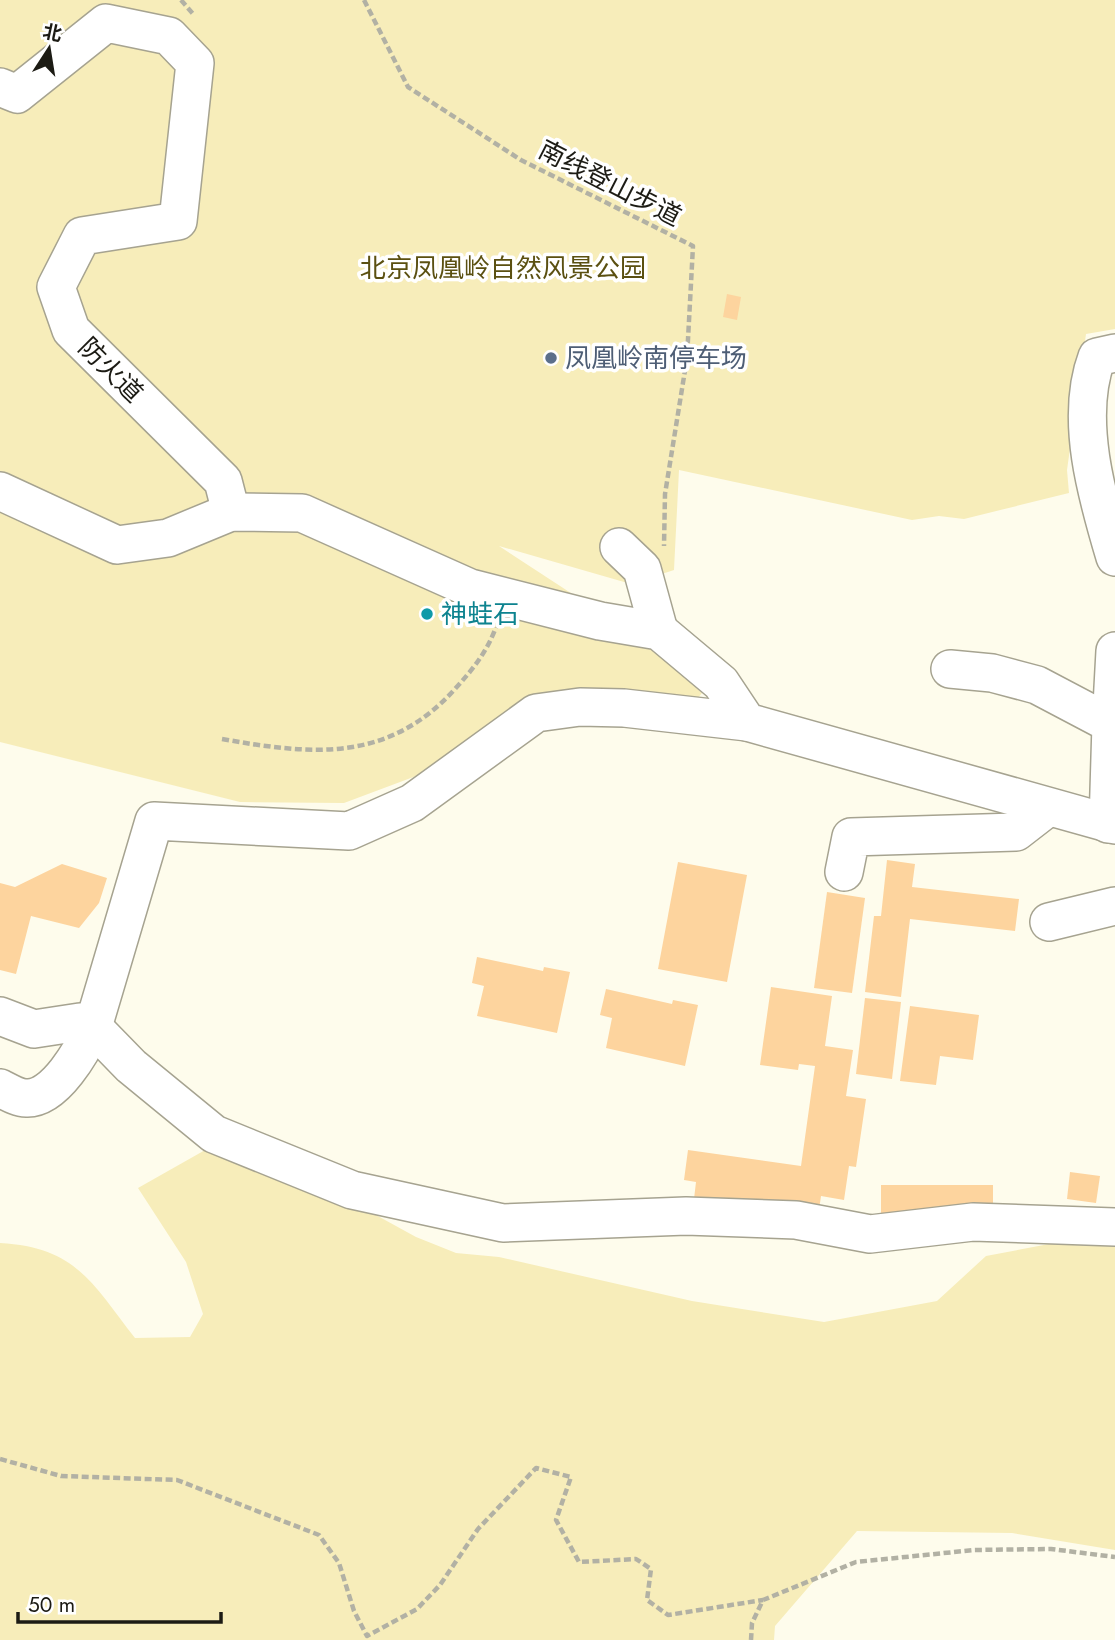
<svg xmlns="http://www.w3.org/2000/svg" width="1115" height="1640" font-family="Jost,'Noto Sans SC',sans-serif">
<style>
.green{fill:#f7edba}
.building{fill:#fdd49e}
.lines{fill:none;stroke-linecap:round;stroke-linejoin:round}
.minor-casing{stroke:#a6a390;stroke-width:40}
.path{stroke:#b2b1a4;stroke-width:4.5;stroke-dasharray:7 3.5;stroke-linecap:butt}
.minor{stroke:#fff;stroke-width:37}
.service-dot{fill:#5c6f8a;stroke:#fff;stroke-width:2.5}
.culture-dot{fill:#0f9aa8;stroke:#fff;stroke-width:2.5}
.labels{text-anchor:middle;stroke-width:7;stroke-linejoin:round;paint-order:stroke}
.street-label{font-size:26px;fill:#1c1b14;stroke:#fff}
.park-label{font-size:26px;fill:#5b5011;stroke:#fff}
.service-label{font-size:26px;fill:#4e5e75;stroke:#fff;text-anchor:start}
.culture-label{font-size:26px;fill:#0d838f;stroke:#fff;text-anchor:start}
</style>
<rect width="100%" height="100%" fill="#fefcec"/>
<g class="green">
<polygon points="0,0 1115,0 1115,329 1086,334 1067,470 1069,493 964,519 939,516 912,520 679,470 674,570 631,584 499,546 652,646 702,693 689,709 619,700 344,803 240,802 0,742"/>
<path d="M 214,1145 L 334,1192 L 416,1237 L 456,1253 L 499,1257 L 692,1301 L 824,1322 L 937,1301 L 986,1256 L 1086,1237 L 1115,1240 L 1115,1550 L 1012,1533 L 857,1531 L 775,1626 L 774,1640 L 0,1640 L 0,1243 C 76,1247 92,1283 135,1338 L 190,1337 L 203,1314 L 186,1262 L 138,1188 Z"/>
</g>
<g class="building">
<polygon points="727,294 741,297 737,320 723,317"/>
<polygon points="887,860 915,864 912,887 1019,899 1015,931 910,919 901,997 865,992 874,916 881,916"/>
<polygon points="678,862 747,875 727,982 658,969"/>
<polygon points="62,864 107,878 99,903 79,928 31,916 16,974 0,970 0,883 15,887"/>
<polygon points="827,892 865,898 852,993 814,988"/>
<polygon points="477,957 543,971 544,967 570,972 557,1033 477,1016 484,986 472,983"/>
<polygon points="771,987 832,996 825,1046 853,1050 846,1096 866,1099 856,1167 849,1166 844,1200 821,1196 818,1217 694,1199 696,1182 684,1180 688,1150 801,1166 815,1066 799,1064 798,1070 760,1065"/>
<polygon points="606,989 672,1004 673,1000 698,1005 685,1066 606,1048 612,1018 600,1015"/>
<polygon points="865,998 901,1002 892,1079 856,1074"/>
<polygon points="910,1006 979,1015 973,1060 940,1056 936,1085 900,1081"/>
<polygon points="1070,1172 1100,1176 1096,1203 1067,1199"/>
<rect x="881" y="1185" width="112" height="30"/>
</g>
<g class="lines">
<defs>
<g id="minor">
<polyline points="0,87 17,94 106,23 169,36 195,63 178,221 82,236 56,287 71,330 223,481 231,512"/>
<path d="M 1115,353 L 1097,357 C 1074,418 1097,497 1115,557"/>
<polyline points="0,491 117,545 168,538 231,512 302,513 470,588 600,621 659,631 721,683 747,722 1115,825"/>
<polyline points="619,547 642,569 659,631"/>
<polyline points="950,669 992,673 1037,685 1111,724 1108,824"/>
<polyline points="1111,724 1115,651"/>
<polyline points="844,872 851,837 1016,832 1047,808"/>
<polyline points="1049,922 1115,906"/>
<polyline points="0,1016 34,1029 80,1022 93,1027 131,1066 214,1134 352,1190 503,1223 686,1216 796,1220 870,1234 973,1222 1115,1227"/>
<path d="M 0,1088 C 8,1092 18,1098 26,1098 C 55,1100 83,1049 93,1027 L 154,821 L 349,831 L 412,803 L 536,713 L 580,707 L 624,708 L 747,722"/>
</g>
</defs>
<use href="#minor" class="minor-casing"/>
<g class="path">
<polyline points="181,0 194,15"/>
<polyline points="364,0 408,87 521,160 693,246 687,358 665,494 664,546"/>
<path d="M 222,739 C 312,755 388,763 455,689 C 473,669 487,652 496,627"/>
<polyline points="0,1459 61,1476 177,1480 319,1535 339,1563 354,1611 367,1636 417,1609 440,1585 478,1529 536,1468 571,1477 556,1520 579,1562 636,1559 651,1569 647,1600 668,1615 763,1600"/>
<polyline points="751,1640 752,1623 763,1600 856,1562 974,1550 1051,1549 1115,1557"/>
</g>
<use href="#minor" class="minor"/>
</g>
<circle class="service-dot" cx="551" cy="358" r="7"/>
<circle class="culture-dot" cx="427" cy="614" r="7"/>
<g class="labels">
<g class="street-label">
<text transform="translate(610 183) rotate(27)" y="9">南线登山步道</text>
<text transform="translate(111 370) rotate(45)" y="9">防火道</text>
</g>
<g class="park-label">
<text x="503" y="277">北京凤凰岭自然风景公园</text>
</g>
<g class="service-label">
<text x="565" y="367">凤凰岭南停车场</text>
</g>
<g class="culture-label">
<text x="441" y="623">神蛙石</text>
</g>
</g>
<g transform="translate(49 49) rotate(12)" stroke="#ffffff" stroke-width="5" paint-order="stroke">
<path d="M0-5L12 26L0 18L-12 26Z" fill="#1c1b14"/>
<text y="-10" font-size="19" font-weight="bold" text-anchor="middle" fill="#1c1b14">北</text>
</g>
<path d="M18 1612v10h203v-10" fill="none" stroke="#1c1b14" stroke-width="3.5"/>
<text x="28" y="1612" font-size="21" fill="#1c1b14" stroke="#ffffff" stroke-width="5" paint-order="stroke">50 m</text>
</svg>
